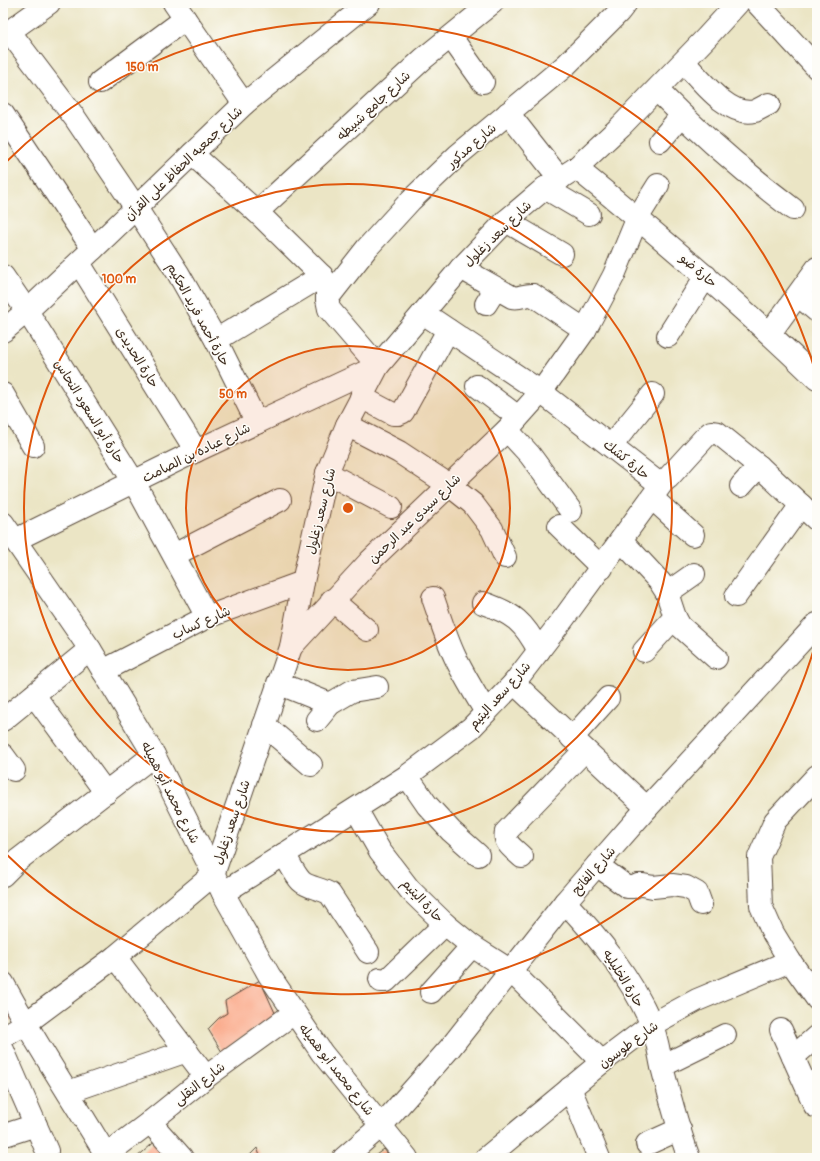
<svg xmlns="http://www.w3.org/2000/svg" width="820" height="1161" font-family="Pangolin,'Playpen Sans Arabic',sans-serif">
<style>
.building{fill:#faa989}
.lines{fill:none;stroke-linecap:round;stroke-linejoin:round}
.minor-casing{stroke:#554637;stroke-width:24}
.minor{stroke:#fff;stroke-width:22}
.ring{fill:none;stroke:#df570d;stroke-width:2}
.labels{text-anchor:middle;stroke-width:3;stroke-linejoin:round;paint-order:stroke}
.street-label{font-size:13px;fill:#3b2a1e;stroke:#fdfcf7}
.centre{fill:#df570d;stroke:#fdfcf7;stroke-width:2}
.ring-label{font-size:12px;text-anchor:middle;font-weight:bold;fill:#df570d;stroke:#fdfcf7;stroke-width:3;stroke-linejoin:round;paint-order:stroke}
</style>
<rect width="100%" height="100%" fill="#fdfcf7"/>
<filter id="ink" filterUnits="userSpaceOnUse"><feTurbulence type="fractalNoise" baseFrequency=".025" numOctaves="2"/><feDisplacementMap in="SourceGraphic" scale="8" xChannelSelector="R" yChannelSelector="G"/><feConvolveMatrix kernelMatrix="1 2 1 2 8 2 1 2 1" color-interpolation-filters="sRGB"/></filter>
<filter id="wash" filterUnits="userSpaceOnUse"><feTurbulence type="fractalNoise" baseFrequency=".012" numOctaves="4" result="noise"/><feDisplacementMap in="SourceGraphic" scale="16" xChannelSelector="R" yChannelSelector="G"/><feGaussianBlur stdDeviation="0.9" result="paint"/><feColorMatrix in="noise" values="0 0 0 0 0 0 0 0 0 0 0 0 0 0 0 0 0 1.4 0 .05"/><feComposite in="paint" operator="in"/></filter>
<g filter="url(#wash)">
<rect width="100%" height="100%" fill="#ebe5c5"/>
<g id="blocks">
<g class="building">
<polygon points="260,980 276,1015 222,1052 208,1029 219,1018 227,1013 225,1001"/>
<polygon points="3,994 14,1018 3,1024"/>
<polygon points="158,1139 174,1158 136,1158"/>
<polygon points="257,1148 261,1158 247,1158"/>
<polygon points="384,1149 391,1158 372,1158"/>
</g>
</g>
</g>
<g filter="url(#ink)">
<use href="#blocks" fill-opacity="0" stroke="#554637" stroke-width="1"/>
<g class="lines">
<defs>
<g id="minor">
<polyline points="174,3 244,104"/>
<polyline points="757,3 817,68"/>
<polyline points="9,31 75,118 136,208 178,273 216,340 257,423"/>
<polyline points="3,36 49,3"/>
<polyline points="451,37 483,82"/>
<path d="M 684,62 C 700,79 729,118 755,111 C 760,109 764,106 769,104"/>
<polyline points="100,82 185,19"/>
<path d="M 657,90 C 699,133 744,172 793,209"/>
<polyline points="508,113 560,179"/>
<polyline points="3,114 93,249"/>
<polyline points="660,141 682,115"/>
<path d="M 576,168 C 659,235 740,304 817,379"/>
<polyline points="545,188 589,214"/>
<polyline points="257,212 423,59 492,3"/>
<polyline points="506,221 562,254"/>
<polyline points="79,263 196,451"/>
<path d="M 461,268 L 512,297 C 520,299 525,294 533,295 L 585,330"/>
<polyline points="3,276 27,311 134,482 207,617"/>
<polyline points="798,295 817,311"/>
<polyline points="327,299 367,248 411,200 458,155 566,65 619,12 626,3"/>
<polyline points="486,304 496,288"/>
<polyline points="423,313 541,392 657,482 663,482 668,478 706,436 711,432 718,433 759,466 817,520"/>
<polyline points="3,331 27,311 93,249 244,104 369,3"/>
<polyline points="770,333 817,268"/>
<polyline points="668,336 706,276"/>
<polyline points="216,340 322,276"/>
<polyline points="477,386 518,417"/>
<polyline points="3,394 33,446"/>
<polyline points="361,397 393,414 398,414 403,412 448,330"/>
<polyline points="347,425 399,452 449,485 473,504 492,529 505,557"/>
<polyline points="507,430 530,455 571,511"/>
<polyline points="611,446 653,394"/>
<polyline points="327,473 391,507"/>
<polyline points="741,486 759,466"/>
<polyline points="652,498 693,535"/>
<polyline points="3,523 90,649 154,755 223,893 269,975 322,1053 407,1158"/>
<polyline points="559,526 602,568"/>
<polyline points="15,540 196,451 378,366 329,309 327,299 327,286 322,276 257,212 192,154"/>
<polyline points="621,540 660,582 667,593 675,617 680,626 716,658"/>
<polyline points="174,555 280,500"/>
<polyline points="667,593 694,574"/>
<polyline points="736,596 801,505"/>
<path d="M 433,598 C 440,618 446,638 455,657 C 464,676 475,694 486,712"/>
<polyline points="332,600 367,630"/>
<path d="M 483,603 C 513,613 524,622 539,651"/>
<polyline points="291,647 370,561 507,430 541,392 585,330 614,275 638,217 658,185"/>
<polyline points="644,651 675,617"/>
<polyline points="103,671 207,617 303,582"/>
<polyline points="278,683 330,704"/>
<polyline points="514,683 647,808"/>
<polyline points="34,695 106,793"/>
<polyline points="3,720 90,649"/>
<polyline points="317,720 330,704 352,691 377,687"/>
<polyline points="264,725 311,765"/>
<polyline points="572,738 608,698"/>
<polyline points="3,755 14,770"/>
<polyline points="407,776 427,805 451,831 478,855"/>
<polyline points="817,776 775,821 759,857 761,906 773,933 790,961 817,999"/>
<polyline points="356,809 380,851 410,890 445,924 472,946 511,971 602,1062"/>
<path d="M 284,854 C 289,862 295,875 301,881 C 308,888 321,888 330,894 L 368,952"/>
<path d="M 522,857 C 514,849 503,843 506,832 L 585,750"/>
<polyline points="597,865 627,887 634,887 638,885 643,885 653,887 672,885 686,887 697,893 701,904"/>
<polyline points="3,875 18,860 154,755"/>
<polyline points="223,893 407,776 471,728 514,683 564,618 663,482"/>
<path d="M 565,902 C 599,938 631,977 651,1023 C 657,1037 659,1053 662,1067 C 670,1098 678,1129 689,1158"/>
<polyline points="115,957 206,1077"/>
<polyline points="380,979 381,981 386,981 445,924"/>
<path d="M 3,983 C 35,1043 73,1099 108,1158"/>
<polyline points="431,992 472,946"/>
<polyline points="781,1030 815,1106"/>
<polyline points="3,1037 25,1024 115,957 213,875 291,647 303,582 327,473 347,425 378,366 461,268 506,221 545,188 576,168 621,126 706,38 738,3"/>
<polyline points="3,1050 47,1151"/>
<polyline points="793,1057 817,1036"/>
<polyline points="662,1066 725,1035"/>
<polyline points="570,1088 599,1158"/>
<polyline points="68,1092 187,1051"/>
<polyline points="150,1122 182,1158"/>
<polyline points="8,1134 36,1125"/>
<polyline points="647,1144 680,1129"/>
<polyline points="106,1155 150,1122 206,1077 294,1013"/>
<polyline points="344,1158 381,1126 450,1048 565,902 597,865 647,808 817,624"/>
<polyline points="486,1158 602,1062 651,1025 697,1000 790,961"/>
</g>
</defs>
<use href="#minor" class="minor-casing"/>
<use href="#minor" class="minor"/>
</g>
</g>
<circle cx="348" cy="508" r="162" fill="#df570d" fill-opacity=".12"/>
<g class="ring">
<circle cx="348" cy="508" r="162"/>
<circle cx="348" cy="508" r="324"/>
<path d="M816 642A487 487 0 0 1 4 852M4 164A487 487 0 0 1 816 374"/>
</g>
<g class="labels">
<g class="street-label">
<text transform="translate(373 105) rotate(-43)" y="5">شارع جامع شبيطه</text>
<text transform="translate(471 145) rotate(-41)" y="5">شارع مدكور</text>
<text transform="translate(183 163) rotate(-44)" y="5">شارع جمعيه الحفاظ على القرآن</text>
<text transform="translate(497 233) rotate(-44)" y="5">شارع سعد زغلول</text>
<text transform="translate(699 270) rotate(41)" y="5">حارة ضو</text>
<text transform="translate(199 314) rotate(61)" y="5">حارة أحمد فريد الحكيم</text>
<text transform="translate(138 357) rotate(58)" y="5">حارة الحديدى</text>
<text transform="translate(90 411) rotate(58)" y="5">حارة أبو السعود النحاس</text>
<text transform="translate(196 452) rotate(-26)" y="5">شارع عباده بن الصامت</text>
<text transform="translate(627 459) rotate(39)" y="5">حارة كشك</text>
<text transform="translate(320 511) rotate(-76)" y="5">شارع سعد زغلول</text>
<text transform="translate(414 518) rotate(-44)" y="5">شارع سيدى عبد الرحمن</text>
<text transform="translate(201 622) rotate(-24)" y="5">شارع كساب</text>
<text transform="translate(499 695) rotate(-48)" y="5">شارع سعد اليتيم</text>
<text transform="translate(171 792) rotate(63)" y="5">شارع محمد أبو هميله</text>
<text transform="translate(231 822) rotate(-71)" y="5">شارع سعد زغلول</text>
<text transform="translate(593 870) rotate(-49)" y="5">شارع الفاتح</text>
<text transform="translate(423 900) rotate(47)" y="5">حارة اليتيم</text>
<text transform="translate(624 978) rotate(58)" y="5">حارة الخليليه</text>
<text transform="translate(628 1044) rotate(-36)" y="5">شارع طوسون</text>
<text transform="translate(337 1069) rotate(52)" y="5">شارع محمد أبو هميله</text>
<text transform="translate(199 1083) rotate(-38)" y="5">شارع النقلى</text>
</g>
</g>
<circle cx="348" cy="508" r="6" class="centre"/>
<g class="ring-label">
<text x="142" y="71">150 m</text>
<text x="119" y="283">100 m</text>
<text x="233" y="398">50 m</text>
</g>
<rect width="820" height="1161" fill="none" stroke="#fdfcf7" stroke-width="16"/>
</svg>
